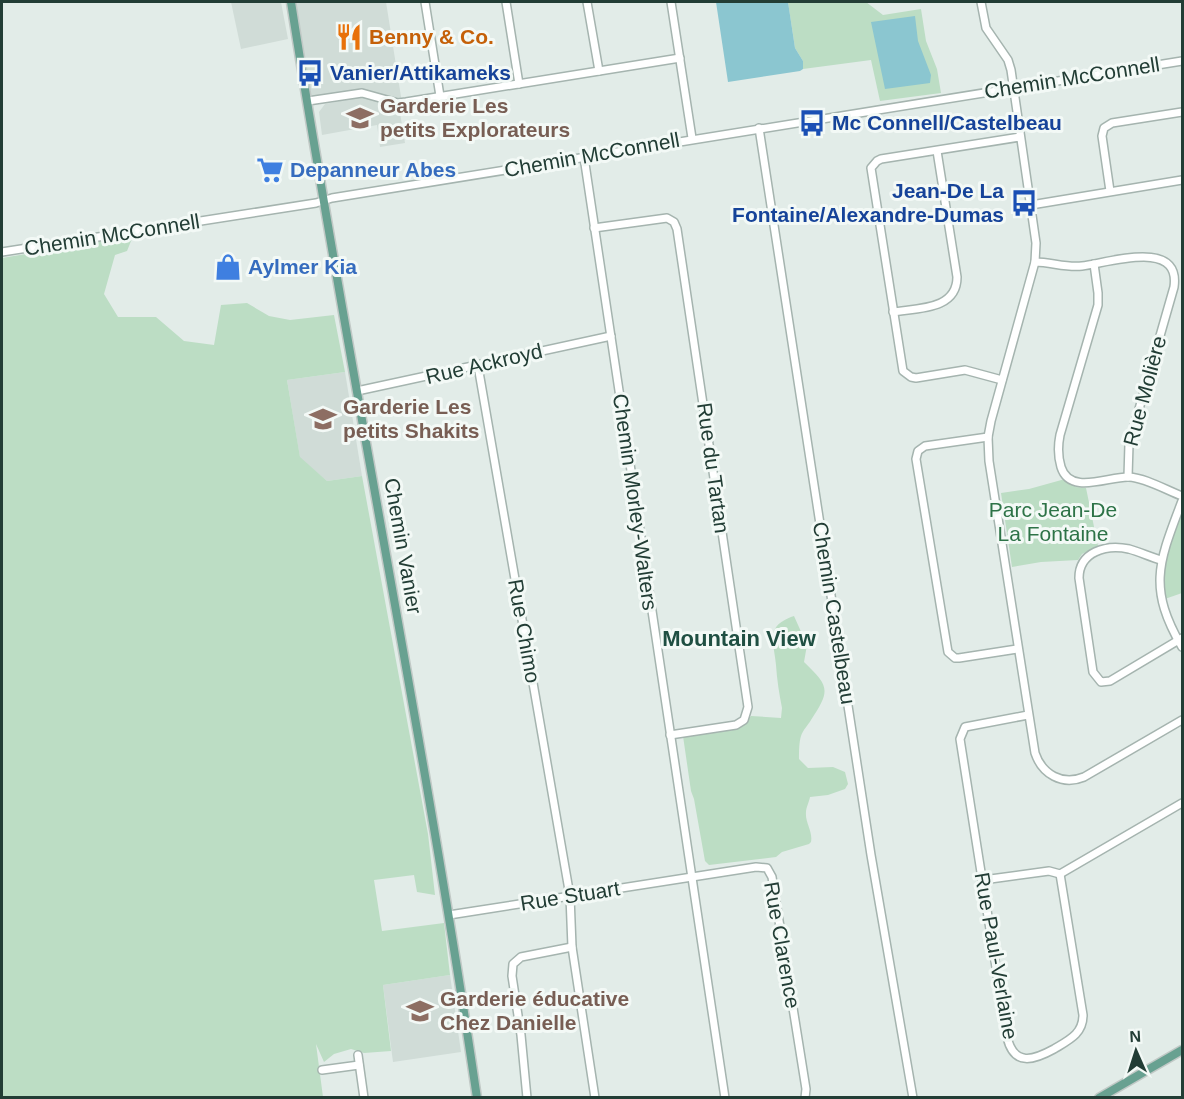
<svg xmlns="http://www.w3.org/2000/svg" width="1184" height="1099" font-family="Arial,sans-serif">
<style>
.built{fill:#d0dcd7}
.green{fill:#bcddc4}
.water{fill:#8bc6d0}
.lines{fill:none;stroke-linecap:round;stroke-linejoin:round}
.minor-casing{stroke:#a5b4af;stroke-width:10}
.major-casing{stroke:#c1c9c6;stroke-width:11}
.minor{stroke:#fff;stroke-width:7}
.major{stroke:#68a191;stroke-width:8}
.labels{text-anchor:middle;stroke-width:6;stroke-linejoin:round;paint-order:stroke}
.food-label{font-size:21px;font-weight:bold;fill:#c56008;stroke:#f3f9f6;text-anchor:start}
.transit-label{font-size:21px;font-weight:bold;fill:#164399;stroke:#f3f9f6;text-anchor:start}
.street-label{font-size:21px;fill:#223d35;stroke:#f3f9f6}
.education-label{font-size:21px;font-weight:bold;fill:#785e54;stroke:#f3f9f6;text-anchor:start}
.shop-label{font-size:21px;font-weight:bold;fill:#366cbe;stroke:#f3f9f6;text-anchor:start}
.park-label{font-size:21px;fill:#2d7347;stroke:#f3f9f6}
.neighbourhood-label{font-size:22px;font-weight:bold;fill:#1f4f42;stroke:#f3f9f6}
</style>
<rect width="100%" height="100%" fill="#e2ece8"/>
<g class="built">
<polygon points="231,2 281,2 288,39 241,49"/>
<polygon points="291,2 386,2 402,103 371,94 308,101"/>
<polygon points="361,97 399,107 405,143 380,147 377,125 322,135 319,112 325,104"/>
<polygon points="345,372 362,476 327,481 300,458 287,380"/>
<polygon points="450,975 461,1052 393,1062 383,985"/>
</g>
<g class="green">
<polygon points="788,2 866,2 883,15 921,9 926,41 937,69 941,93 880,101 871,60 803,69 803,61 795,48"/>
<polygon points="133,236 127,251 115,255 104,294 118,317 156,317 184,341 214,345 221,305 247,303 269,316 290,320 334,315 345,372 287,380 300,457 327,481 362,476 428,834 435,895 417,892 414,875 374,880 382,931 444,923 450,975 383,985 391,1051 364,1053 351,1049 334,1054 324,1062 316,1044 323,1097 2,1098 2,258"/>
<polygon points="1065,479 1076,487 1086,488 1098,546 1082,554 1078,560 1041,562 1012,567 1001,493 1029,489"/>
<path d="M 1182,501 L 1182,593 L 1162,600 C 1157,566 1170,532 1182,501 Z"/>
<path d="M 794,616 L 807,645 L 804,662 C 829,686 831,690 811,720 C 808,725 803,730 801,736 C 799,742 799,752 799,759 L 808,768 L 833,767 L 845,772 L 848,784 L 845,789 L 828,795 L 810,797 C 809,802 806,808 806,812 C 805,823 813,831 811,842 L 809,844 L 782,852 L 776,857 L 709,865 L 705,861 L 694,799 L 691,791 L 683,736 C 704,733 739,735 751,716 L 781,718 L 782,708 C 779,693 777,680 776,665 C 774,642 764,626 794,616 Z"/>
</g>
<g class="water">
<polygon points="716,2 788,2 795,48 803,61 803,69 800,71 728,82"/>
<polygon points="915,16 918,41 931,75 930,83 885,89 871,22"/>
</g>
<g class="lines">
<defs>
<g id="minor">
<polyline points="425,2 440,96"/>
<polyline points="506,2 519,84"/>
<polyline points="587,2 599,71"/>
<polyline points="671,2 692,138"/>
<path d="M 981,2 L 986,28 L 1008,60 L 1011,70 L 1036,243 L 1035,262 L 991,421 L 988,437 L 989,461 L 1035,753 C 1042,774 1062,786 1084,777 L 1182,720"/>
<polyline points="308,101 362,93 398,103 406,102 680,58"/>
<polyline points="759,128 871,855 913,1098"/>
<polyline points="584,157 725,1098"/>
<polyline points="1110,191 1102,136 1104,128 1112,123 1182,112"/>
<polyline points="1031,205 1182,180"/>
<polyline points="594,228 667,218 674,222 677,229 748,707 744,720 736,725 670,735"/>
<polyline points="2,252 316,203 332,198 1182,61"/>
<path d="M 1035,262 C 1051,262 1066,268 1082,266 C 1108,263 1181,238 1174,287 L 1129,444 L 1128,477"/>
<path d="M 1094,264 L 1098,293 L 1098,305 L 1060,435 C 1058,445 1058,457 1061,467 C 1070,496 1109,476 1129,477 C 1146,478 1166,490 1182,496"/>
<path d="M 893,312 C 918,308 957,310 957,277 L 937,151"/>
<polyline points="478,366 570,896 572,947 595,1098"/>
<polyline points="1002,380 965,370 916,378 911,377 903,371 871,168 877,161 881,159 1020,137"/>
<polyline points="357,391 611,336"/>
<polyline points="988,437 925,446 918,451 916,459 948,652 955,658 959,658 1017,649"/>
<path d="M 1182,501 C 1159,562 1147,587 1182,647"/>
<path d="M 1161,560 C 1150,557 1140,552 1129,549 C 1106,544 1079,552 1079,578 L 1093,672 L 1101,682 L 1110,681 L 1182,638"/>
<path d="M 1028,715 L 965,727 L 960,739 L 1007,1037 C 1014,1067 1034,1060 1054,1049 C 1069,1040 1083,1034 1083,1015 L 1060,874"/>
<polyline points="983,880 1049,871 1060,874 1182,803"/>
<polyline points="449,915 756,867 767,868 772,877 806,1089 805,1098"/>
<polyline points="358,1055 364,1098"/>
<polyline points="322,1070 359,1065"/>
<polyline points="527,1098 521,1035 512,976 513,964 521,957 572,947"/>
</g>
<g id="major">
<path d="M 291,2 C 348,368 423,731 477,1098"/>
<polyline points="1099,1098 1182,1050"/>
</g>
</defs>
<use href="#minor" class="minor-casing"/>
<use href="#major" class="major-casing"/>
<use href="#minor" class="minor"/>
<use href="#major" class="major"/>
</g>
<defs>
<symbol id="restaurant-bare" viewBox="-9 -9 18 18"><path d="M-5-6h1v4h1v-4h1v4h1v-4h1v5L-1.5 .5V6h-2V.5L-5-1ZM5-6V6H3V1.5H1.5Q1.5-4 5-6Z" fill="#e8710a" stroke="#f3f9f6" stroke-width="2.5" paint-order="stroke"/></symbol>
<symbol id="bus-bare" viewBox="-9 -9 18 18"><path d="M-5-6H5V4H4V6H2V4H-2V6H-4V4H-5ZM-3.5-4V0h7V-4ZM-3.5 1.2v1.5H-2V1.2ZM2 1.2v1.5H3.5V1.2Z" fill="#1a4fb4" stroke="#f3f9f6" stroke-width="2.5" paint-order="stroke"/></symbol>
<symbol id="school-bare" viewBox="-9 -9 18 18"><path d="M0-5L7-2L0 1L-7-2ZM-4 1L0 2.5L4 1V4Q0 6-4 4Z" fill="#8d6e63" stroke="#f3f9f6" stroke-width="2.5" paint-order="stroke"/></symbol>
<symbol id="supermarket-bare" viewBox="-9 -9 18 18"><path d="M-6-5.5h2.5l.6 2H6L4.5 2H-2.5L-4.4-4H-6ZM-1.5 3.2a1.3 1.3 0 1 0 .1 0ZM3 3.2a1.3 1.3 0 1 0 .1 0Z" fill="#3f7fe0" stroke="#f3f9f6" stroke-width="2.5" paint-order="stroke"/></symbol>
<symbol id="shop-bare" viewBox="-9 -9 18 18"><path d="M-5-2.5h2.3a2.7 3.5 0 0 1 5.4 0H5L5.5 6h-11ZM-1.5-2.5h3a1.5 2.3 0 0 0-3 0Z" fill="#3f7fe0" stroke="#f3f9f6" stroke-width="2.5" paint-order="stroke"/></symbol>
</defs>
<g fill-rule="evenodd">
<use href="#restaurant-bare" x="330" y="18" width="38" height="38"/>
<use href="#bus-bare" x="291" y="54" width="38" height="38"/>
<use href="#school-bare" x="341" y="99" width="38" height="38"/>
<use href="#bus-bare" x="793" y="104" width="38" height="38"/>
<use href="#supermarket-bare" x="251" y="151" width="38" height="38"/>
<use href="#bus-bare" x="1005" y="184" width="38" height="38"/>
<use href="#shop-bare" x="209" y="248" width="38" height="38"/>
<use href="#school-bare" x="304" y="400" width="38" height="38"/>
<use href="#school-bare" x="401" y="992" width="38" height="38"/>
</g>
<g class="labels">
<g class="food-label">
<text x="369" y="44">Benny &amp; Co.</text>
</g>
<g class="transit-label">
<text x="330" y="80">Vanier/Attikameks</text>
<text x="832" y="130">Mc Connell/Castelbeau</text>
<text x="1004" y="198" text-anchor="end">Jean-De La<tspan x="1004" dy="24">Fontaine/Alexandre-Dumas</tspan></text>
</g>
<g class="street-label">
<text transform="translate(1072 78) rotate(-9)" y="7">Chemin McConnell</text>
<text transform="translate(592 155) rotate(-10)" y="7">Chemin McConnell</text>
<text transform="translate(112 235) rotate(-9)" y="7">Chemin McConnell</text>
<text transform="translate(484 364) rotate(-13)" y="7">Rue Ackroyd</text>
<text transform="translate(1145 391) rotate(-75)" y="7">Rue Molière</text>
<text transform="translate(713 468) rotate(82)" y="7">Rue du Tartan</text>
<text transform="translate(635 502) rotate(82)" y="7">Chemin Morley-Walters</text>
<text transform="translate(403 546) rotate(80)" y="7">Chemin Vanier</text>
<text transform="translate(834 613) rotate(81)" y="7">Chemin Castelbeau</text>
<text transform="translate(524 631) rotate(80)" y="7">Rue Chimo</text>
<text transform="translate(570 896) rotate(-9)" y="7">Rue Stuart</text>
<text transform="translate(782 945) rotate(80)" y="7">Rue Clarence</text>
<text transform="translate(996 956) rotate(80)" y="7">Rue Paul-Verlaine</text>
</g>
<g class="education-label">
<text x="380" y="113">Garderie Les<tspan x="380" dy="24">petits Explorateurs</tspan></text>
<text x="343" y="414">Garderie Les<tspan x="343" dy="24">petits Shakits</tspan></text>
<text x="440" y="1006">Garderie éducative<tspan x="440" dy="24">Chez Danielle</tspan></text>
</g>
<g class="shop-label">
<text x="290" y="177">Depanneur Abes</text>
<text x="248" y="274">Aylmer Kia</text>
</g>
<g class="park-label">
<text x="1053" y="517">Parc Jean-De<tspan x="1053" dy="24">La Fontaine</tspan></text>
</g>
<g class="neighbourhood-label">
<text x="739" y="646">Mountain View</text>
</g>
</g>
<rect width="1184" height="1099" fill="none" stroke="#223d35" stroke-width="6"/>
<g transform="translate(1136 1051) rotate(357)" stroke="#f3f9f6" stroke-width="4.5" paint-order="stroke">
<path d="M0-4.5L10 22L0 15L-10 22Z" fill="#223d35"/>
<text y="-9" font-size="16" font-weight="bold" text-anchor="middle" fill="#223d35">N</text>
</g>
</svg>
